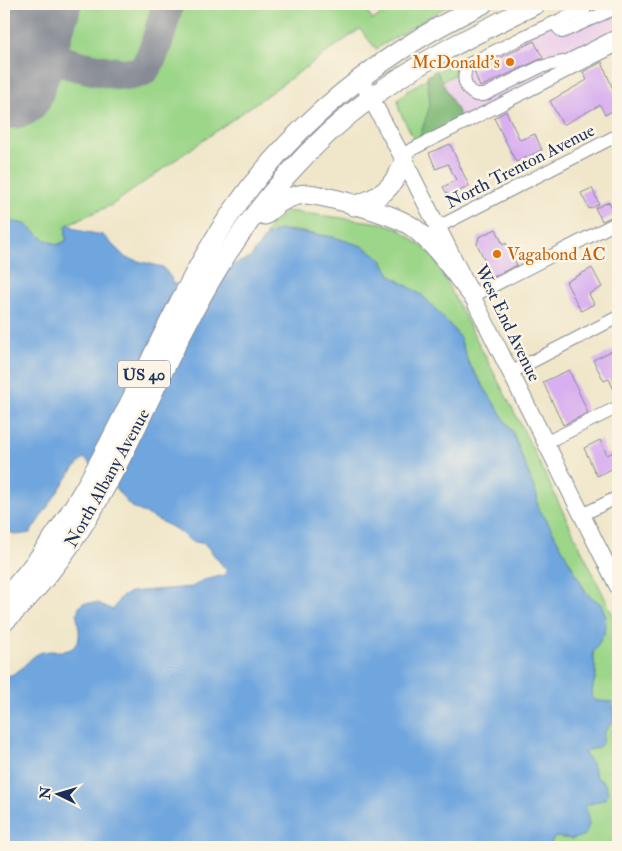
<svg xmlns="http://www.w3.org/2000/svg" width="622" height="851" font-family="'IM FELL Double Pica',serif">
<style>
.built{fill:#ecd1ea}
.green{fill:#9cd689;stroke:#5c8274}
.forest{fill:#7db775;stroke:#4c736a}
.water{fill:#70a6de;stroke:#466a9e}
.lines{fill:none;stroke-linecap:round;stroke-linejoin:round}
.taxiway{stroke:#868b94;stroke-width:32}
.runway{stroke:#868b94;stroke-width:82}
.building{fill:#d8aff0}
.minor-casing{stroke:#868b94;stroke-width:14}
.major-casing{stroke:#868b94;stroke-width:18}
.highway-casing{stroke:#868b94;stroke-width:21}
.minor{stroke:#fff;stroke-width:12}
.major{stroke:#fff;stroke-width:16}
.highway{stroke:#fff;stroke-width:19}
.food-dot{fill:#e8710a;stroke:#fcf5e5;stroke-width:2}
.labels{text-anchor:middle;stroke-width:5;stroke-linejoin:round;paint-order:stroke}
.shield{fill:#fcf5e5;stroke:#5e6a86;stroke-width:1}
.shield-label{font-size:16px;font-weight:bold;fill:#1b2f5e}
.food-label{font-size:18px;fill:#c56008;stroke:#fcf5e5;text-anchor:end}
.street-label{font-size:18px;fill:#1b2f5e;stroke:#fcf5e5}
</style>
<rect width="100%" height="100%" fill="#fcf5e5"/>
<filter id="ink" filterUnits="userSpaceOnUse"><feTurbulence type="fractalNoise" baseFrequency=".02" numOctaves="2"/><feDisplacementMap in="SourceGraphic" scale="10" xChannelSelector="R" yChannelSelector="G"/><feConvolveMatrix kernelMatrix="1 2 1 2 8 2 1 2 1" color-interpolation-filters="sRGB"/></filter>
<filter id="wash" filterUnits="userSpaceOnUse"><feTurbulence type="fractalNoise" baseFrequency=".0096" numOctaves="4" result="noise"/><feDisplacementMap in="SourceGraphic" scale="20" xChannelSelector="R" yChannelSelector="G"/><feGaussianBlur stdDeviation="1.12" result="paint"/><feColorMatrix in="noise" values="0 0 0 0 0 0 0 0 0 0 0 0 0 0 0 0 0 1.4 0 .05"/><feComposite in="paint" operator="in"/></filter>
<g filter="url(#wash)">
<rect width="100%" height="100%" fill="#f0e7cb"/>
<polygon class="built" points="573,4 597,4 599,6 602,4 618,4 618,37 461,118 441,82 453,76 458,69 457,65"/>
<g class="green">
<polygon points="4,4 363,4 372,20 402,4 451,4 376,49 360,29 112,205 68,224 66,226 66,241 57,245 44,239 25,224 14,222 4,215"/>
<polygon points="450,63 457,65 456,74 441,82 461,118 417,145 399,110 398,100 403,94"/>
<path d="M 287,211 L 381,223 L 398,228 L 432,254 L 521,425 L 618,625 L 618,847 L 551,847 L 551,842 L 555,837 L 573,839 C 584,824 589,822 586,805 L 594,803 L 608,793 L 605,783 L 596,777 L 592,764 L 584,752 C 588,748 594,750 598,747 C 604,743 602,739 604,733 C 610,716 618,728 612,702 L 596,701 L 591,695 L 596,674 L 593,653 L 604,634 L 597,601 L 587,594 L 547,521 L 538,508 L 537,496 L 513,433 L 468,362 L 460,338 L 452,327 L 423,296 L 390,275 L 382,260 L 362,246 L 333,237 L 289,230 L 279,230 L 265,237 L 271,224 Z"/>
</g>
<polygon class="forest" points="436,70 461,118 417,145 430,105 427,76"/>
<path class="water" d="M 4,215 L 14,222 L 25,224 L 44,239 L 57,245 L 66,241 L 66,226 L 68,224 L 81,231 L 103,235 L 126,258 L 163,267 L 172,279 L 171,282 L 181,287 L 222,272 L 237,263 L 250,258 L 265,237 L 279,230 L 333,237 L 362,246 L 375,254 L 382,260 L 390,275 L 423,296 L 452,327 L 460,338 L 468,362 L 513,433 L 537,496 L 538,508 L 547,521 L 587,594 L 601,604 L 606,616 L 604,634 L 593,653 L 596,674 L 591,695 L 596,701 L 612,702 L 616,718 L 604,732 L 603,742 L 599,747 L 584,752 L 592,764 L 596,777 L 605,783 L 608,793 L 605,799 L 586,805 L 589,825 L 585,835 L 573,839 L 555,837 L 551,842 L 551,847 L 4,847 L 4,676 C 22,676 28,655 43,652 C 55,649 73,656 78,640 C 83,628 70,614 83,603 L 98,603 L 113,610 L 120,598 L 130,592 L 192,587 L 204,580 L 224,575 L 227,571 L 205,544 L 191,541 L 174,528 L 130,506 L 109,480 L 84,458 L 71,472 L 30,533 L 17,535 L 4,530 Z"/>
<g class="lines">
<path class="taxiway" d="M 25,51 C 46,56 131,85 144,69 C 156,55 162,22 168,4"/>
<polyline class="runway" points="13,88 40,4"/>
</g>
<g id="blocks">
<g class="building">
<polygon points="534,41 543,58 480,87 474,71"/>
<polygon points="602,62 618,102 618,108 605,115 600,105 563,125 550,101 587,80 583,72"/>
<polygon points="506,111 520,140 535,134 542,150 516,162 494,118"/>
<polygon points="450,144 469,186 449,197 443,187 456,180 448,164 436,169 429,153"/>
<polygon points="592,188 599,204 589,209 581,193"/>
<polygon points="609,202 615,215 602,221 595,208"/>
<polygon points="496,229 503,245 506,243 517,265 487,280 480,264 485,261 477,244 479,237"/>
<polygon points="592,268 602,287 589,294 594,304 581,311 566,282"/>
<polygon points="618,348 618,399 609,379 604,381 593,360"/>
<polygon points="569,370 588,413 563,425 543,382"/>
<polygon points="600,440 607,455 618,450 618,466 597,476 584,448"/>
</g>
</g>
</g>
<g filter="url(#ink)">
<use href="#blocks" fill-opacity="0" stroke="#868b94" stroke-width="1"/>
<g class="lines">
<defs>
<g id="minor">
<path d="M 585,9 L 531,33 L 467,65 C 462,77 464,90 476,95 L 484,95 L 540,67 L 567,61 L 618,35"/>
<polyline points="555,24 562,32 618,7"/>
<polyline points="401,155 618,45"/>
<polyline points="438,227 618,135"/>
<polyline points="473,296 618,222"/>
<polyline points="510,373 618,317"/>
<polyline points="545,443 618,407"/>
<polyline points="582,515 618,497"/>
</g>
<polyline id="major" points="360,78 405,162 618,587"/>
<g id="highway">
<path d="M 354,206 C 383,197 391,189 405,162"/>
<path d="M 265,215 C 277,203 289,195 307,194 C 331,197 397,214 415,229 C 438,247 455,274 473,296"/>
<path d="M 4,599 C 98,499 138,371 205,255 C 268,143 368,59 483,4"/>
<path d="M 4,622 C 110,525 146,384 220,265 C 259,202 312,141 372,97 C 423,59 480,32 536,4"/>
</g>
</defs>
<use href="#minor" class="minor-casing"/>
<use href="#major" class="major-casing"/>
<use href="#highway" class="highway-casing"/>
<use href="#minor" class="minor"/>
<use href="#major" class="major"/>
<use href="#highway" class="highway"/>
</g>
</g>
<g class="food-dot">
<circle cx="510" cy="62" r="5"/>
<circle cx="497" cy="254" r="5"/>
</g>
<g class="labels">
<rect class="shield" x="118" y="360.5" width="52" height="27" rx="4"/>
<g class="shield-label">
<text x="144" y="380">US 40</text>
</g>
<g class="food-label">
<text x="500" y="68">McDonald's</text>
<text x="507" y="260" text-anchor="start">Vagabond AC</text>
</g>
<g class="street-label">
<text transform="translate(520 166) rotate(-27)" y="6">North Trenton Avenue</text>
<text transform="translate(508 323) rotate(64)" y="6">West End Avenue</text>
<text transform="translate(107 478) rotate(-61)" y="6">North Albany Avenue</text>
</g>
</g>
<rect width="622" height="851" fill="none" stroke="#fcf5e5" stroke-width="20"/>
<g transform="translate(58 794) rotate(275)" stroke="#fcf5e5" stroke-width="4" paint-order="stroke">
<path d="M0-4L9 19L0 12L-9 19Z" fill="#1b2f5e"/>
<text y="-8" font-size="14" font-weight="bold" text-anchor="middle" fill="#1b2f5e">N</text>
</g>
</svg>
